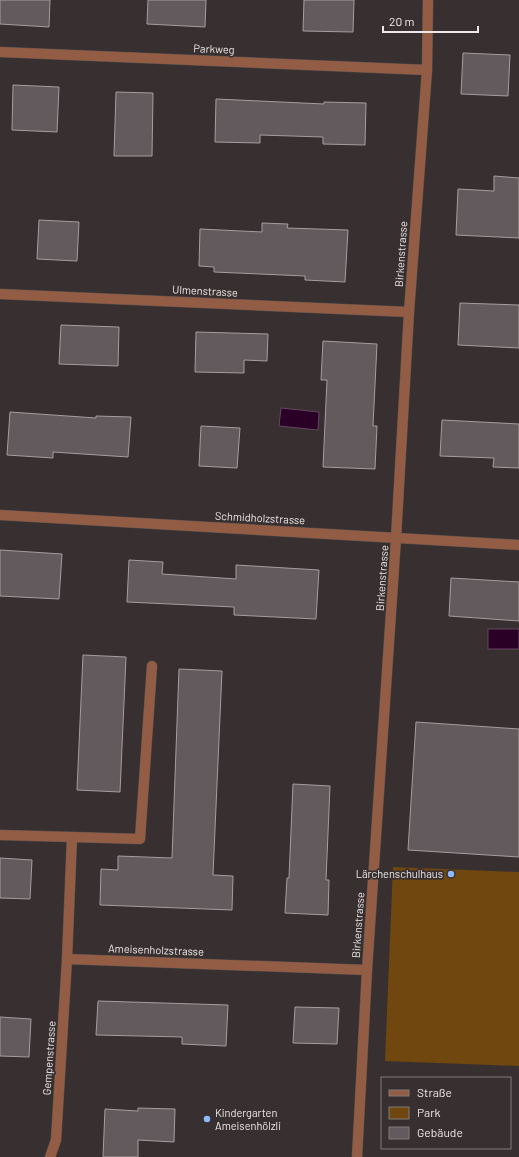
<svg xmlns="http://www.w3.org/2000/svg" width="519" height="1157" font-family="Barlow,sans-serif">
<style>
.green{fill:#6f470f}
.water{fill:#2b0027;stroke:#654661}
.building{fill:#625a5d;stroke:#a69d9f}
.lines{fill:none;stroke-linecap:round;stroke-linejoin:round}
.street-casing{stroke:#554d4d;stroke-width:11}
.street{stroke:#925d44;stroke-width:10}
.poi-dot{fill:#8eb9fc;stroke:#383030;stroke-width:1.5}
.labels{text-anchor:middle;stroke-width:3.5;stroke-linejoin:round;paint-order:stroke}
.street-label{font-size:11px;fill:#ede8e7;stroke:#383030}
.poi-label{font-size:11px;fill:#ede8e7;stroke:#383030;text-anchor:end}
</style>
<rect width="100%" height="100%" fill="#383030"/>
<polygon class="green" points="393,867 519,872 519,1066 385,1061"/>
<g class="water">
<polygon points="281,408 319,412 318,430 279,426"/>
<rect x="488" y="629" width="31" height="20"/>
</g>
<g class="building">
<polygon points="0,0 50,0 49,27 0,24"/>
<polygon points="148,0 206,0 205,27 147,24"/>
<polygon points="304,0 354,0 353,32 303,31"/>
<polygon points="463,53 510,55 508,96 461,94"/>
<polygon points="13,85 59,87 57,132 12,130"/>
<polygon points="116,92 153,93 152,156 114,156"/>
<polygon points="216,99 324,104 324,102 366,103 365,145 323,144 323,137 260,135 260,143 215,142"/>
<polygon points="494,176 519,178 519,238 456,235 458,189 494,191"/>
<polygon points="39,220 79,222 77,261 37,259"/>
<polygon points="262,223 288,224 287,228 348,230 345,282 305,280 305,276 214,272 214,267 199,266 200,229 262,232"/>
<polygon points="460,303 519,305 519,348 458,345"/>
<polygon points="61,325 119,327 118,366 59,364"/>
<polygon points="196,332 268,334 267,361 244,360 244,373 195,372"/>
<polygon points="323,341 377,344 373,426 377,426 375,469 323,467 327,380 321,380"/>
<polygon points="10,412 96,418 96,416 131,417 128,457 53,452 53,458 7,455"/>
<polygon points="442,420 519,424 519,468 493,467 494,458 440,456"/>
<polygon points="201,426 240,428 237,468 199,466"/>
<polygon points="0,550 62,554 59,599 0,596"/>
<polygon points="129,560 163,562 162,574 236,579 236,565 319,570 316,619 234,615 234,607 127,602"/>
<polygon points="451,578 519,582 519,621 449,616"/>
<polygon points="83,655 126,657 120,792 77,790"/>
<polygon points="179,669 222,671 213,875 233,876 232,910 100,905 101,869 118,870 118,856 172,858"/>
<polygon points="416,722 519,729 519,857 408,850"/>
<polygon points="293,784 330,786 326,880 329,880 328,915 285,913 287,878 289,878"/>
<polygon points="0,858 32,860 30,899 0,898"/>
<polygon points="98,1001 228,1005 226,1046 182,1044 182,1037 96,1035"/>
<polygon points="295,1007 339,1008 337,1044 293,1043"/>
<polygon points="0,1017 31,1019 29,1057 0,1056"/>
<polygon points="138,1108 175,1109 174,1142 138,1140 138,1157 103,1157 105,1109 138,1111"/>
</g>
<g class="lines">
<defs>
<g id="street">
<polyline points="0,52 427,70"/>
<polyline points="0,294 409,312"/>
<polyline points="0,515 519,545"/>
<polyline points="0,835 72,837 67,959 367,970"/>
<polyline points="72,837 140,839 152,666"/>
<polyline points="50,1157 56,1140 67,959"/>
<polyline points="357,1157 367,970 396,538 409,312 427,70 428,0"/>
</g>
</defs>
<use href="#street" class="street-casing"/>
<use href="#street" class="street"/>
</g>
<g class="poi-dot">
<circle cx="451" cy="874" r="4"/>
<circle cx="207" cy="1119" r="4"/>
</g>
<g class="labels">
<g class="street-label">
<text transform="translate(214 49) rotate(2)" y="4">Parkweg</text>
<text transform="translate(401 254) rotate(-86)" y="4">Birkenstrasse</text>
<text transform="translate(205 291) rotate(3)" y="4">Ulmenstrasse</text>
<text transform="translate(260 518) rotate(3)" y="4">Schmidholzstrasse</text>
<text transform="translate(382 578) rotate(-86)" y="4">Birkenstrasse</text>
<text transform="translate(358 925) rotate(-86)" y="4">Birkenstrasse</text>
<text transform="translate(156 950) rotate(2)" y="4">Ameisenholzstrasse</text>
<text transform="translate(49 1058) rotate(-86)" y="4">Gempenstrasse</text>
</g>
<g class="poi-label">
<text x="443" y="878">Lärchenschulhaus</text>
<text x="215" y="1117" text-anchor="start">Kindergarten<tspan x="215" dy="13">Ameisenhölzli</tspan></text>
</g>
</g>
<rect x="381" y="1077" width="130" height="72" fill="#383030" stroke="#807a79"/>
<rect x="389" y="1090" width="20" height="6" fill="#925d44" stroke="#807a79"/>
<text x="417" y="1097" font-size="12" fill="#ede8e7">Straße</text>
<rect x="389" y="1107" width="20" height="12" fill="#6f470f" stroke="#807a79"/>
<text x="417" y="1117" font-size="12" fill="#ede8e7">Park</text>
<rect x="389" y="1127" width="20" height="12" fill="#625a5d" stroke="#807a79"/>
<text x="417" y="1137" font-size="12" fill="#ede8e7">Gebäude</text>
<path d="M383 26v6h95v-6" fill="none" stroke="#ede8e7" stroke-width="2"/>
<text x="389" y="26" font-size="12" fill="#ede8e7" stroke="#383030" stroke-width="3" paint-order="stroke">20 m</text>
</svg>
